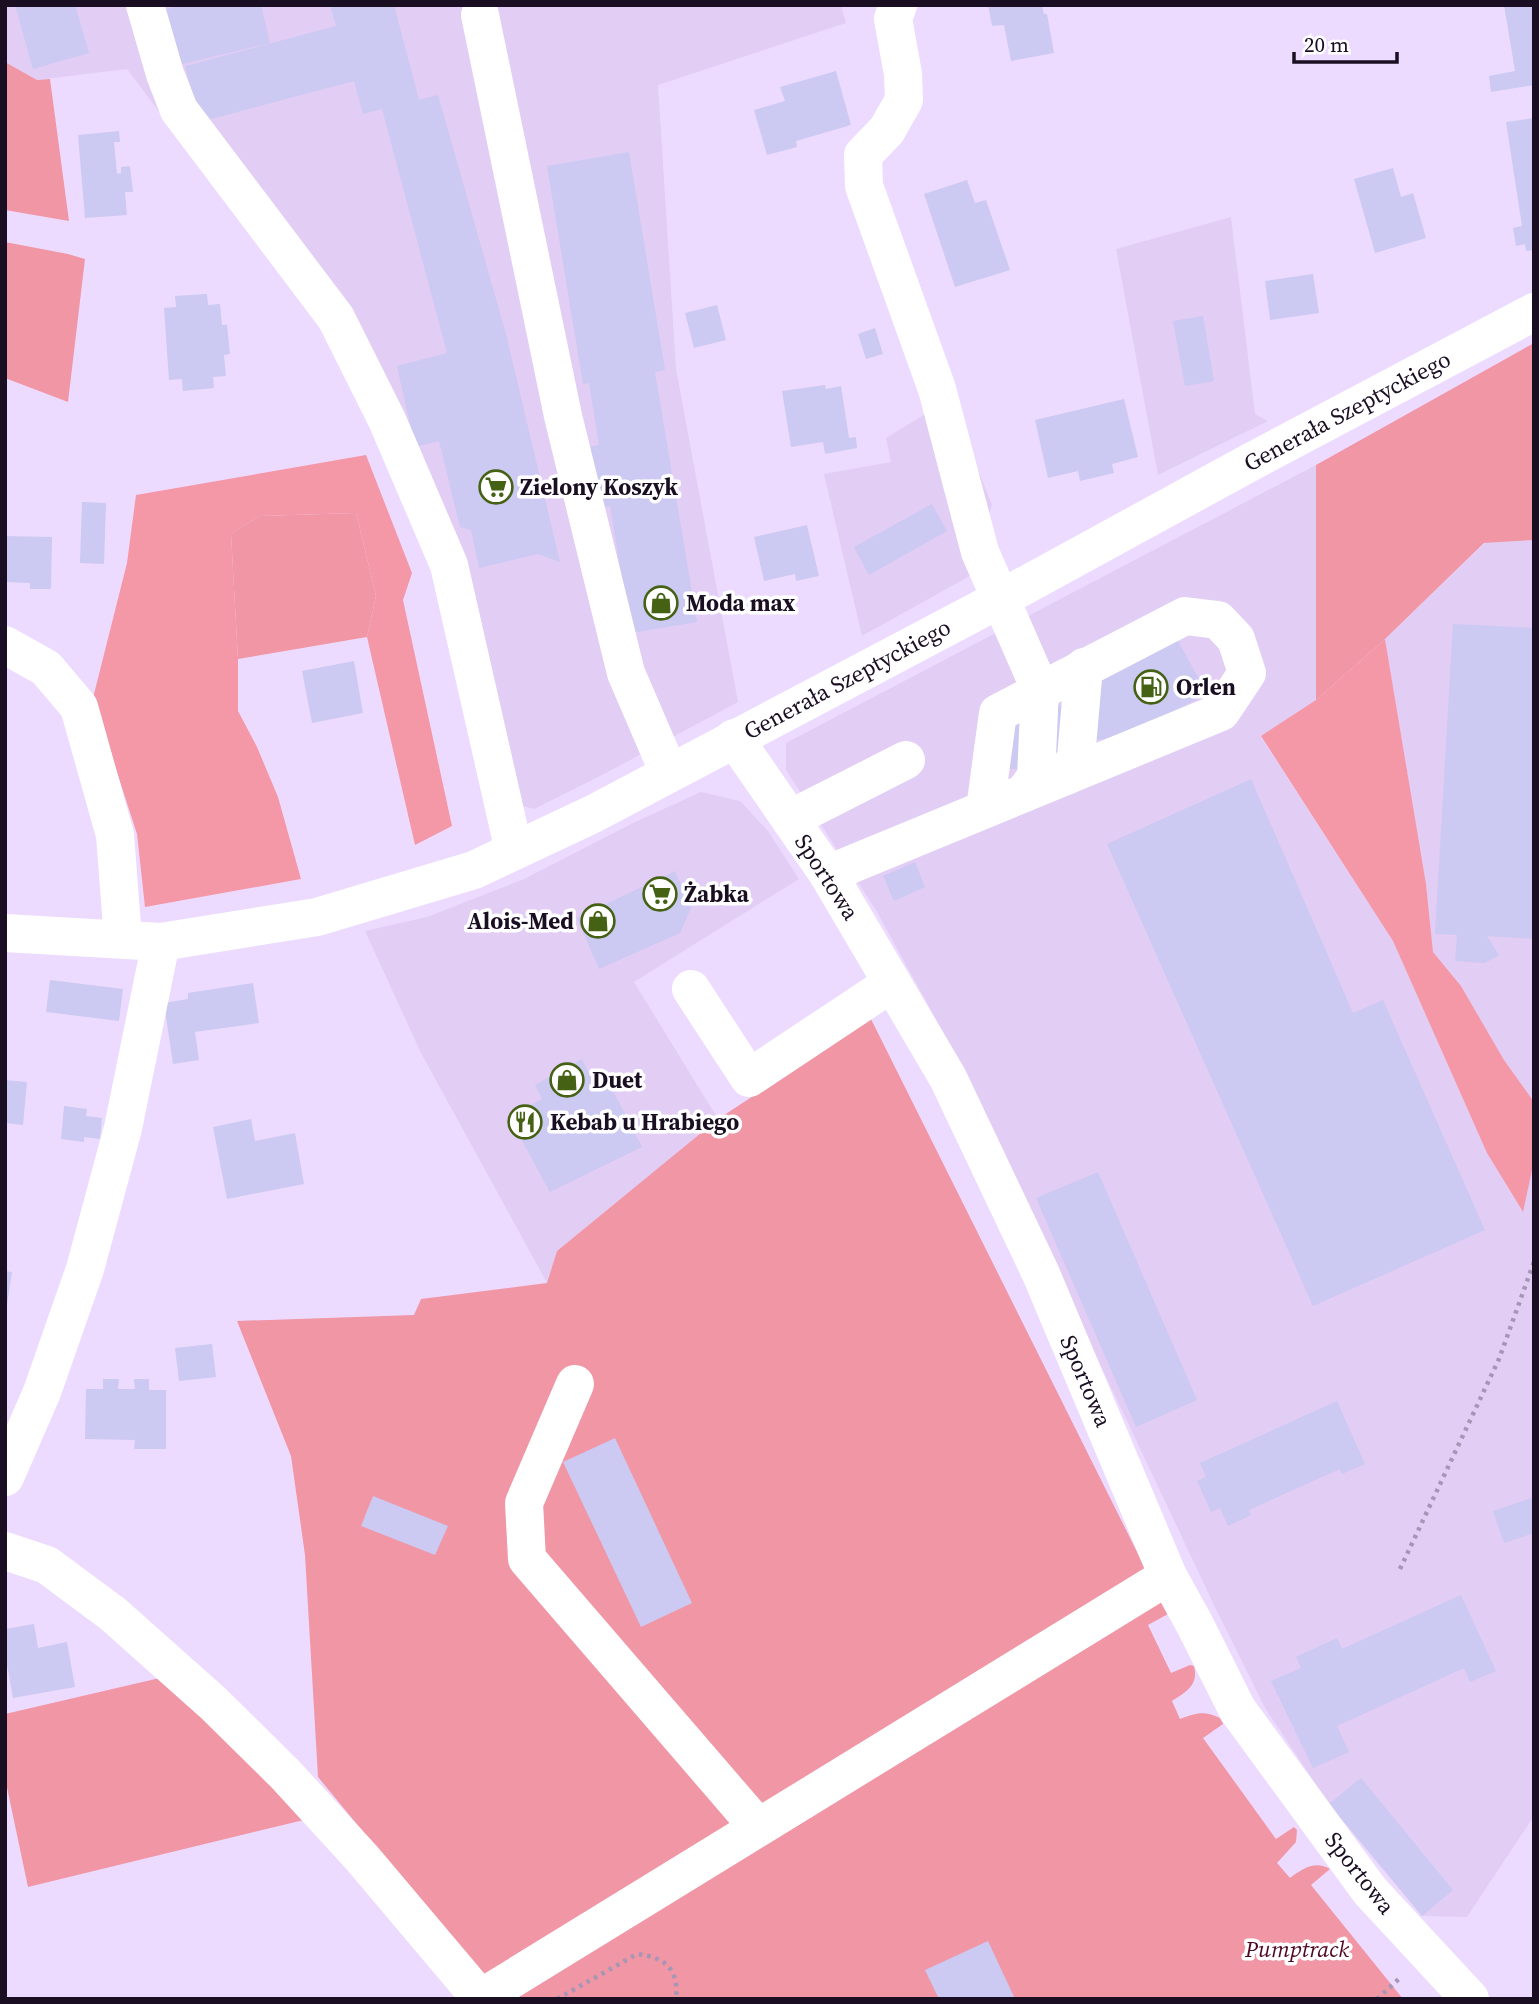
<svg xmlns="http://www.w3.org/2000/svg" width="1539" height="2004" font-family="'Source Serif 4',serif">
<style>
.built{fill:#e2cdf5}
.green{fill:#f096a5}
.forest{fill:#f497a7}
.building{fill:#ccc9f2}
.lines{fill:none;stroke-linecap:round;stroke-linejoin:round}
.path{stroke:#a696b5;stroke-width:4.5;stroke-dasharray:3.5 5;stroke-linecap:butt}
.minor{stroke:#fff;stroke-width:38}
.major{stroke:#fff;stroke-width:38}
.labels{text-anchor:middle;stroke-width:7;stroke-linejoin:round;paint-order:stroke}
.street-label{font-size:23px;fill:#1a0e23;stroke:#fff}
.poi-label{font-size:23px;font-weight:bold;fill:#1a0e23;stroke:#fff;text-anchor:start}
.park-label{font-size:23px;font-style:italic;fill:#50071f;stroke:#fff}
</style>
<rect width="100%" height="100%" fill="#eddbff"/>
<g class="built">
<polygon points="5,5 841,5 846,23 658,85 676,369 738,702 604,774 534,809 486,795 444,605 415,521 351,377 305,297 234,211 127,69 37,80 5,62"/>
<polygon points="1231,217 1255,414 1268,421 1158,475 1116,249"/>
<polygon points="950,399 992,505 987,520 1002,558 862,636 824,474 891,462 886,438"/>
<polygon points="1316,465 1316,700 1261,737 1393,941 1487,1153 1522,1211 1534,1161 1534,1816 1467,1917 1422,1916 1329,1804 1265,1708 1214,1605 944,1034 877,912 786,770 786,743"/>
<polygon points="1534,540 1534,1102 1504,1060 1461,986 1433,952 1426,884 1385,639 1485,543"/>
<polygon points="701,792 740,801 768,831 799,879 634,982 718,1119 557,1251 547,1283 421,1053 365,931 427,917 524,879 635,822"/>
</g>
<g class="green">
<polygon points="5,62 37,80 50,79 69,221 5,210"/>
<polygon points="5,242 68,254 85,259 68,402 5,378"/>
<polygon points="1534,343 1534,540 1484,543 1385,639 1316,700 1316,465"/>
<polygon points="356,513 376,596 367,637 238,659 231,534 260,516"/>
<path d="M 871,1019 L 1168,1614 L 1148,1625 L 1171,1673 L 1190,1665 L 1194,1666 C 1199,1685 1186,1692 1172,1701 L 1180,1719 C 1195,1713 1205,1710 1220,1718 L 1223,1724 L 1203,1738 L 1276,1839 L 1294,1827 L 1297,1830 L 1296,1842 L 1277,1863 L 1290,1878 C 1302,1869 1315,1860 1330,1869 L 1311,1885 L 1403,1999 L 501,1999 L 318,1777 L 305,1555 L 291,1456 L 237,1321 L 414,1315 L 421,1299 L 547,1283 L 557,1251 L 718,1119 Z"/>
<polygon points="164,1677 312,1818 28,1887 5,1778 5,1714"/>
</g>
<g class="forest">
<polygon points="366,455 412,573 403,600 452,826 415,845 367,637 376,596 356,513 260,516 231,534 238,659 238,711 257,747 278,797 301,879 145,907 137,834 93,698 127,563 136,495"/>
<polygon points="1385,639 1426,884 1433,952 1461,986 1504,1060 1534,1102 1534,1161 1523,1212 1487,1153 1393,941 1261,736 1316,700"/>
</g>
<g class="building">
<polygon points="15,5 75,5 89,53 33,69"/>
<polygon points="182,5 261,5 270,43 174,66 160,11"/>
<polygon points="330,5 394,5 419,100 438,95 506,334 560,562 538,554 479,568 471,530 460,527 439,441 415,447 397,366 447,353 382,109 363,114 354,81 200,122 185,66 336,26"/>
<polygon points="988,5 1042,5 1044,14 1047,14 1054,53 1011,61 1004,25 992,26"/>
<polygon points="1504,5 1534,5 1534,85 1491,92 1489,76 1515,71"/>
<polygon points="836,71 851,125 796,141 797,147 767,155 754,110 785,101 780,87"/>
<polygon points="1534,118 1534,250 1526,251 1525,244 1516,246 1513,228 1522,226 1506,122"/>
<polygon points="119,131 120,142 114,142 117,174 121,173 121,167 130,166 133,192 125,192 127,215 85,218 78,135"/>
<polygon points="629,152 665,370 655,372 697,622 631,633 610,506 599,508 589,447 599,445 589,383 583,384 547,166"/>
<polygon points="1393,168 1401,197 1413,193 1426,238 1375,253 1354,179"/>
<polygon points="967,180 975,203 986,200 1010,270 955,287 924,194"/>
<polygon points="1313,274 1319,313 1270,320 1265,281"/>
<polygon points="207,294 208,305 220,304 222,325 227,325 230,354 224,355 226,376 213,377 214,388 183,391 182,379 169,380 164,308 176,307 175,296"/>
<polygon points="717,305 726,340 694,348 685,313"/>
<polygon points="1203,316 1214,381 1185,386 1173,321"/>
<polygon points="875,328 883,354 866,359 858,334"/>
<polygon points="825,385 826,389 841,386 849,438 856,437 857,448 825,454 823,442 791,447 782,391"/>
<polygon points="1124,399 1138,457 1112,464 1114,473 1080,481 1078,471 1048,478 1035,420"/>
<polygon points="82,502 106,503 104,564 80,563"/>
<polygon points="932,504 947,531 869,575 854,547"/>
<polygon points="807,525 819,576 796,581 795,574 764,581 754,537"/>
<polygon points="5,536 52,537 51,589 30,589 30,583 5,582"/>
<polygon points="1453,624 1534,628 1534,939 1487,936 1499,955 1485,963 1455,961 1457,935 1435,934"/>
<polygon points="1177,639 1207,694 1118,740 1085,739 1085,753 1044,752 1044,769 1006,769 1007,723 1048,705 1098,707 1100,679"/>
<polygon points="354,661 363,713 312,723 302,671"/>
<polygon points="1251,779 1353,1013 1383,1000 1485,1230 1313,1306 1107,844"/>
<polygon points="915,862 925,887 894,901 883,876"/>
<polygon points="675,871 691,908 680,933 599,969 577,918"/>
<polygon points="50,980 123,989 119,1021 46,1012"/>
<polygon points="253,983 259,1023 195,1032 199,1060 173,1064 164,1003 188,999 188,993"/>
<polygon points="582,1059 589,1074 601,1068 642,1147 550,1192 509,1117 542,1099 535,1085"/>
<polygon points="5,1080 27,1082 23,1125 5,1123"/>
<polygon points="64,1106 87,1109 86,1116 102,1118 100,1139 84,1137 84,1142 61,1139"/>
<polygon points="251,1119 255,1141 295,1133 304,1184 227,1199 213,1127"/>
<polygon points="1098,1172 1197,1400 1136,1427 1036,1198"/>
<polygon points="5,1271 12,1272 7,1305 5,1305"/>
<polygon points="212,1344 216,1377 179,1381 175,1348"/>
<polygon points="103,1379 119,1379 118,1389 135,1389 134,1379 149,1379 149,1390 166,1390 166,1449 134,1449 135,1440 85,1439 86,1389 103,1389"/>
<polygon points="1337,1401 1365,1464 1342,1474 1340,1469 1249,1510 1251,1515 1228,1526 1220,1508 1211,1512 1197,1481 1206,1477 1200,1463"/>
<polygon points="615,1438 692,1603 641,1627 563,1462"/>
<polygon points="373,1496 448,1526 435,1555 361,1526"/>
<polygon points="1534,1497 1534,1533 1504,1543 1493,1511"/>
<polygon points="1461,1595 1496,1671 1470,1682 1464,1668 1337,1726 1349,1752 1313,1768 1271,1681 1301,1668 1296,1657 1337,1638 1342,1649"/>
<polygon points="34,1624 38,1648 67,1642 75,1687 13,1698 5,1653 5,1629"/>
<polygon points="1361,1778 1453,1890 1422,1916 1329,1804"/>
<polygon points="988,1941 1015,1999 939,1999 925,1970"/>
</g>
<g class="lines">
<g class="path">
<polyline points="1400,1569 1499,1359 1534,1262"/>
<path d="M 557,1999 L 637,1954 C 665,1957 679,1969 676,1999"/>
<polyline points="1377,1999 1401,1977"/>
</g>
<g class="minor">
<polyline points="145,5 165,74 179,110 336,318 387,420 449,565 514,851"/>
<polyline points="898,5 893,19 903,74 904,100 887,130 863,155 864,186 937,389 980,552 1040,689 1036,777 1024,793"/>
<polyline points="480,15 563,416 626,673 669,773"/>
<polyline points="5,645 46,668 79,707 115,835 123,939"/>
<polyline points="734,738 828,874 948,1078 1041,1274 1168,1576 1195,1625 1237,1709 1370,1891 1470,1999"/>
<polyline points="1066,776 1076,757 1084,667"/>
<polyline points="790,819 906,760"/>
<polyline points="828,874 1221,712 1247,673 1236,639 1218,620 1185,616 998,713 985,809"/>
<polyline points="691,989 749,1078 892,983"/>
<polyline points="575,1384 524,1503 527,1559 758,1827"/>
<polyline points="5,1477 42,1392 85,1269 123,1128 161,942"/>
<polyline points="5,1551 47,1565 113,1614 213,1703 285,1774 362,1858 481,1999"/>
<polyline points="481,1998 1168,1576"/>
</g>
<polyline class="major" points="5,933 161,942 317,917 474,870 593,814 1002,598 1249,463 1534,312"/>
</g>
<defs>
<symbol id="supermarket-ring" viewBox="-11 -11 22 22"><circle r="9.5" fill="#fff" stroke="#446114" stroke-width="1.5"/><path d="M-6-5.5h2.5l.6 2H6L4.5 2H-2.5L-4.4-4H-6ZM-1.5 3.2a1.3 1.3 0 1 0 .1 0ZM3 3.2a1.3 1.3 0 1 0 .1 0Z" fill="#446114"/></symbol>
<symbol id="shop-ring" viewBox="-11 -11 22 22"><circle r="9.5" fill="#fff" stroke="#446114" stroke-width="1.5"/><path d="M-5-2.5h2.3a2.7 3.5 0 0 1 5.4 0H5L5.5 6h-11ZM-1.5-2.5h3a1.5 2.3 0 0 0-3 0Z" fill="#446114"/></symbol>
<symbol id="fuel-ring" viewBox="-11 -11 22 22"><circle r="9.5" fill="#fff" stroke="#446114" stroke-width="1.5"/><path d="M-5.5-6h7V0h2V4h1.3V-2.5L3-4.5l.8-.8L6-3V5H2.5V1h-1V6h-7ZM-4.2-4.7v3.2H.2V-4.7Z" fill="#446114"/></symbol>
<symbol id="restaurant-ring" viewBox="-11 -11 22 22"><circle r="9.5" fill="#fff" stroke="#446114" stroke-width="1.5"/><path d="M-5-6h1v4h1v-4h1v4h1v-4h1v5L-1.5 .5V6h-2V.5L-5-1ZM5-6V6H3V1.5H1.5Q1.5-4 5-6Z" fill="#446114"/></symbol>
</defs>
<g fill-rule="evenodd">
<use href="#supermarket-ring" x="477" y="468" width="38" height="38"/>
<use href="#shop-ring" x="642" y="584" width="38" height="38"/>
<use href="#fuel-ring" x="1132" y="668" width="38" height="38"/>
<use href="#supermarket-ring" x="641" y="875" width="38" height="38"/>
<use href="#shop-ring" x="579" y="902" width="38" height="38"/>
<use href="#shop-ring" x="548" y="1061" width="38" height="38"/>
<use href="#restaurant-ring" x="506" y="1103" width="38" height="38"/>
</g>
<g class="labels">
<g class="street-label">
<text transform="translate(1347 411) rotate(-28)" y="8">Generała Szeptyckiego</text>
<text transform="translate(847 679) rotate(-28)" y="8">Generała Szeptyckiego</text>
<text transform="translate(827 877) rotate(57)" y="8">Sportowa</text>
<text transform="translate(1086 1381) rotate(67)" y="8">Sportowa</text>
<text transform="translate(1360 1873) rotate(52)" y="8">Sportowa</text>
</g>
<g class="poi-label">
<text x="520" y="495">Zielony Koszyk</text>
<text x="686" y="611">Moda max</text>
<text x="1176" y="695">Orlen</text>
<text x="684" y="902">Żabka</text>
<text x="574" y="929" text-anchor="end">Alois-Med</text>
<text x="592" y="1088">Duet</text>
<text x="550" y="1130">Kebab u Hrabiego</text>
</g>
<g class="park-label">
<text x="1297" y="1957">Pumptrack</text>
</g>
</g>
<rect width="1539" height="2004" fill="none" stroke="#1a0e23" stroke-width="14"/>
<path d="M1294 52v10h103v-10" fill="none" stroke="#1a0e23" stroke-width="3.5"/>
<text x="1304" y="52" font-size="21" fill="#1a0e23" stroke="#ffffff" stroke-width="5" paint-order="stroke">20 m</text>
</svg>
